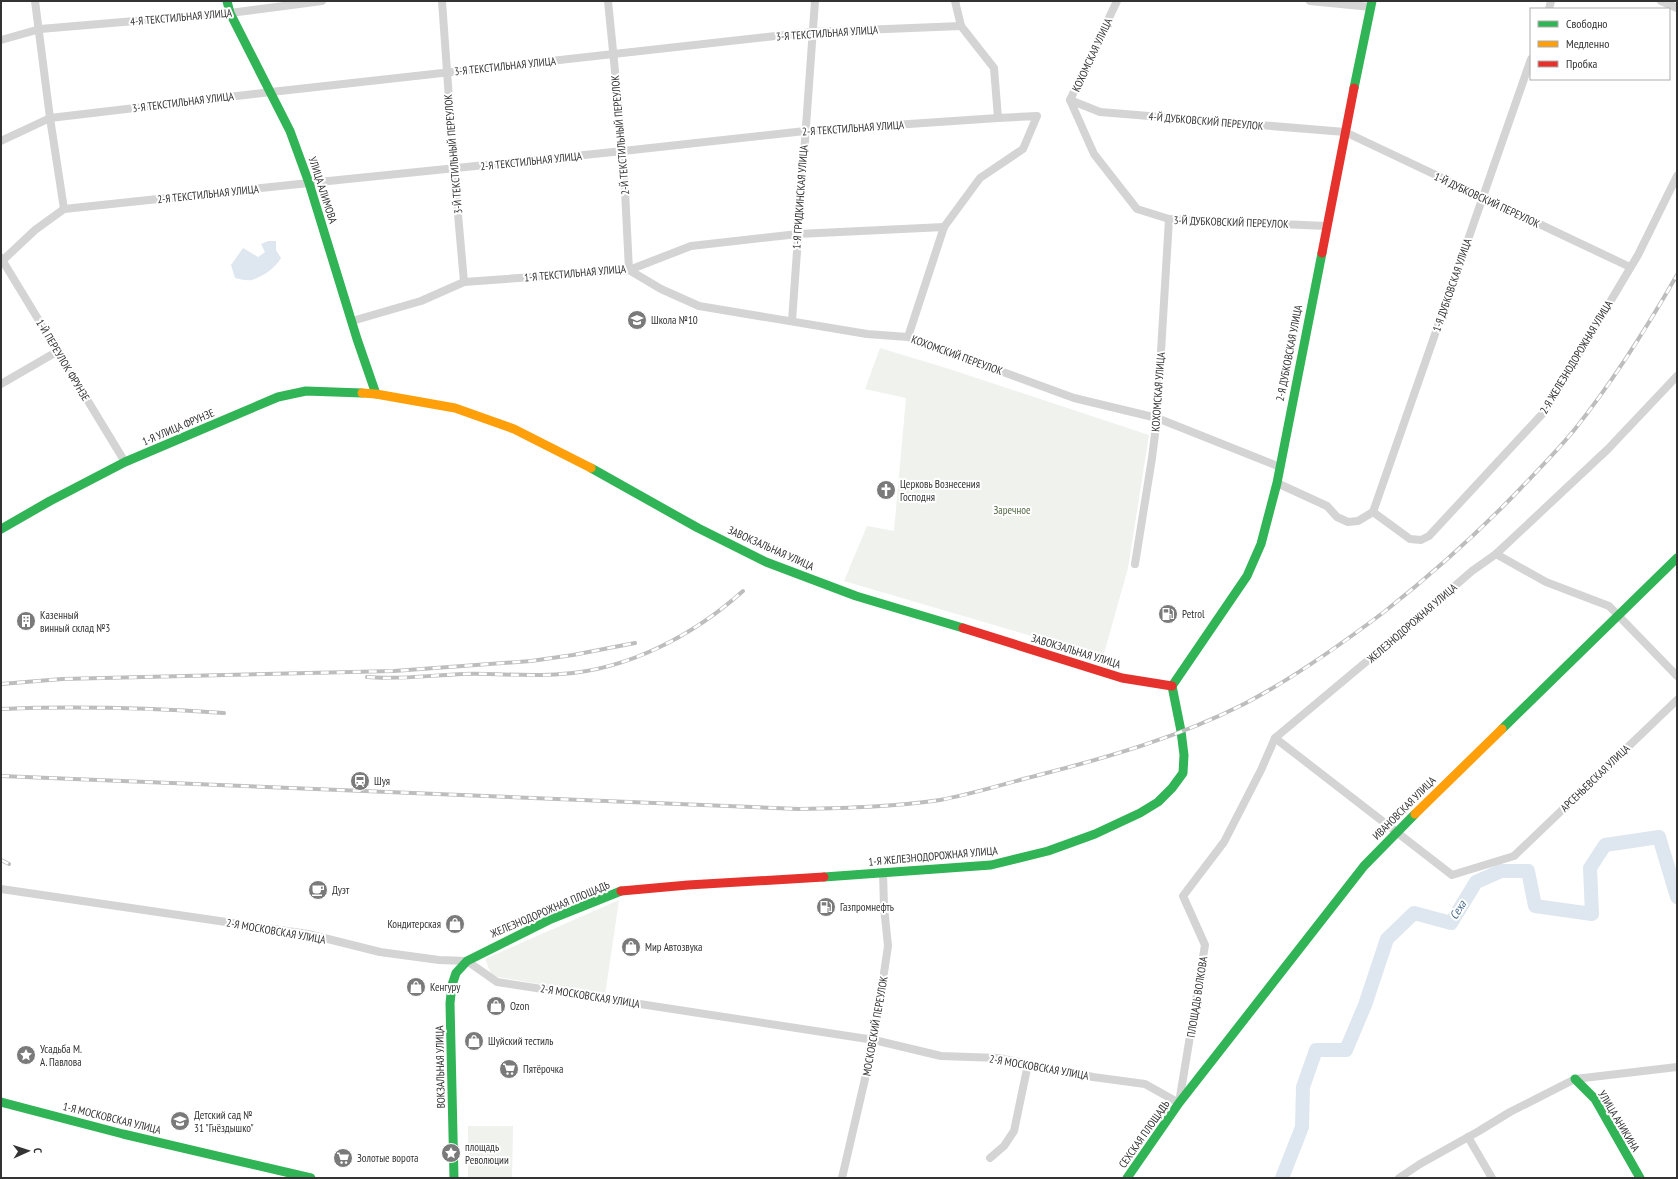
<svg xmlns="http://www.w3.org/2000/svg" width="1678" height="1179" font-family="'PT Sans Narrow',sans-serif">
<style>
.green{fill:#eff2ed}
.water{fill:#dee7ef}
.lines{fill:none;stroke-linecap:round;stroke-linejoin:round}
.river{stroke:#dee7ef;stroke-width:14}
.street{stroke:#d4d4d4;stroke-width:8}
.fast{stroke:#30b455;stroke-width:9}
.slow{stroke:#ff9f0a;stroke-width:9}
.jam{stroke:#e5322d;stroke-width:9}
.rail-casing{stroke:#bdbdbd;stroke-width:4}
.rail{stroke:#fff;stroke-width:2.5;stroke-dasharray:8;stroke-linecap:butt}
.labels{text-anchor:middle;stroke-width:4;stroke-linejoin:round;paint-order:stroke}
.street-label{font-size:11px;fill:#333;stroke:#fff}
.poi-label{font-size:11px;fill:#333;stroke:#fff;text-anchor:start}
.park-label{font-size:11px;fill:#546a45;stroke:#fff}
.water-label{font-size:12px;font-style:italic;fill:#4a6d8c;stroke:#fff}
</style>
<rect width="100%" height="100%" fill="#fff"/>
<g class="green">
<polygon points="880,348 943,367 1149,435 1128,568 1103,657 844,581 867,526 894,531 906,398 865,389"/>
<polygon points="619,900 605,995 492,976 485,959"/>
<polygon points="468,1126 513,1126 512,1178 468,1178"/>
</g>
<path class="water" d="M 268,241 L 276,241 L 276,250 L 281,258 C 275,268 263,277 251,280 C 246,281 240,279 235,278 L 231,265 L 243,248 L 258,257 L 265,252 L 261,244 Z"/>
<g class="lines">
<polyline class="river" points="1282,1178 1302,1127 1303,1087 1316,1050 1346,1050 1365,1005 1387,939 1414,913 1451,923 1476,882 1501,871 1528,871 1535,906 1592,914 1590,868 1605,845 1659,837 1677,897"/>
<g class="street">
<polyline points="35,1 50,118 64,209"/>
<polyline points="442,1 454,169 464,282"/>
<polyline points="608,1 623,151 629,270 661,289 699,306 867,334 908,337 1074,398 1157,418 1280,467"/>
<polyline points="1117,1 1070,100 1094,154 1137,209 1169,219 1326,226"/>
<polyline points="1310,1 1371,7"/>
<polyline points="1661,1 1677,8"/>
<polyline points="1549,9 1551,1"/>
<polyline points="1,40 40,29 230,13 322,1"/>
<polyline points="1070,100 1100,112 1345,132 1630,267"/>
<polyline points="1,141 50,118 271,92 812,32 961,26"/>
<polyline points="1,258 125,462"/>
<polyline points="1,262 35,230 64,209 309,183 623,151 805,131 998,118"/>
<polyline points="352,321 421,301 464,282 629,270 691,246 798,234 944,227"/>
<polyline points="792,321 815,1"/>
<polyline points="908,337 944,227 980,178 1023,149 1037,116 998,118 994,68 961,26 955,1"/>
<polyline points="1,384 58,351"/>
<polyline points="1277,483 1327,506 1337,517 1348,522 1358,521 1373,512"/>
<polyline points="1373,512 1410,539 1421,540 1429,536 1545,411 1638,255 1677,176"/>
<polyline points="1373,512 1531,59"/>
<polyline points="1496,554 1546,582 1609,606 1677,676"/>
<polyline points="1135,564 1152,458 1157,418 1169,219"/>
<polyline points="1275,738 1452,875 1514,856 1677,700"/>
<polyline points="1,889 308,934 380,952 439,960 467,961 497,982 874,1040 941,1056 999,1058 1093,1077 1145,1084 1179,1103 1205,945 1183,896 1224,842 1261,770 1275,738 1397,636 1472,571 1496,554 1608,449 1677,376"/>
<polyline points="1468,1137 1492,1178"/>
<polyline points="990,1158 1004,1146 1014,1131 1028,1064"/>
<polyline points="842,1178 874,1040 888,946 884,907 883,872"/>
<polyline points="1399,1178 1420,1164 1479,1131 1510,1112 1575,1079 1677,1067"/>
</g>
<g class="fast">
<polyline points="227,1 230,13 290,131 309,183 357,339 376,394"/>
<polyline points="1354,88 1372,1"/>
<polyline points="591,468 698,528 766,562 856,596 963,628"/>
<polyline points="1,529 50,501 125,462 278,397 306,391 362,393"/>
<polyline points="1172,686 1247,576 1261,544 1277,483 1322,253"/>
<polyline points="1502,729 1677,558"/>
<polyline points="824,877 991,865 1048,851 1095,834 1140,813 1158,802 1172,788 1183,773 1184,755 1181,731 1172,686"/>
<polyline points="1575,1079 1595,1099 1640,1178"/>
<polyline points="1,1102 123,1134 311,1178"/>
<polyline points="454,1178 450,1003 452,985 456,973 467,961 551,919 621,891"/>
<polyline points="1127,1178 1179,1103 1364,866 1415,814"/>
</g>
<g class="slow">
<polyline points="362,393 376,394 455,408 514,429 591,468"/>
<polyline points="1415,814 1502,729"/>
</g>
<g class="jam">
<polyline points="1322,253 1354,88"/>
<polyline points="963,628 1122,678 1172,686"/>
<polyline points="621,891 688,885 824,877"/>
</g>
<defs>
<g id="rail">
<path d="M 367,677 C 399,680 432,675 464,674 C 496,673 529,677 561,674 C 628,670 694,635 743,591"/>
<polyline points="1,684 62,679 394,671 531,661 573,655 635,643"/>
<path d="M 1,709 C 75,706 150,708 224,713"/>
<path d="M 1,776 L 799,809 C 846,808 893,807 940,800 C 973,794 1007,783 1039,775 C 1109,757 1179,737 1244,704 C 1294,678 1339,646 1384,612 C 1432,574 1478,533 1520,489 C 1539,469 1558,450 1575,429 C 1614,380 1646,329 1677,275"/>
<polyline points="1,860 9,864"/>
</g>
</defs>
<use href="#rail" class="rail-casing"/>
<use href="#rail" class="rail"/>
</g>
<defs>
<symbol id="school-disc" viewBox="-11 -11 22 22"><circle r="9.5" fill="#7a7a7a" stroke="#fff"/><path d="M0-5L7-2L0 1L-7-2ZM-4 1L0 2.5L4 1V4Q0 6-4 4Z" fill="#fff"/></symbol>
<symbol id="church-disc" viewBox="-11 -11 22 22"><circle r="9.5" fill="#7a7a7a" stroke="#fff"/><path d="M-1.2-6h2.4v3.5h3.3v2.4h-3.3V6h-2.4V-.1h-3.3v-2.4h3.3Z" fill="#fff"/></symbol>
<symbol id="fuel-disc" viewBox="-11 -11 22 22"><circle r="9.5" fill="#7a7a7a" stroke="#fff"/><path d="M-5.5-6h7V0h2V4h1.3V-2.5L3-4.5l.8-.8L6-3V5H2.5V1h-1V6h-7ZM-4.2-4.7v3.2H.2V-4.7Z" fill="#fff"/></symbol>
<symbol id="building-disc" viewBox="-11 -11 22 22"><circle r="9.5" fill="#7a7a7a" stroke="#fff"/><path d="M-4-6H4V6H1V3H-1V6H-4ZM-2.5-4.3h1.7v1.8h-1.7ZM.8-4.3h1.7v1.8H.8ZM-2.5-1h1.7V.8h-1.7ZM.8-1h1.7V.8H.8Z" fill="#fff"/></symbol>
<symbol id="station-disc" viewBox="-11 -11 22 22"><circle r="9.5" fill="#7a7a7a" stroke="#fff"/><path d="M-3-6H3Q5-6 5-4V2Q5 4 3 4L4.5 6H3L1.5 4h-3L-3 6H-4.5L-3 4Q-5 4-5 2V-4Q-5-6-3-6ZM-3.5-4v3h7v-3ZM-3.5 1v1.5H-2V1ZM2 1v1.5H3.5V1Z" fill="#fff"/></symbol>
<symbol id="cafe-disc" viewBox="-11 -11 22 22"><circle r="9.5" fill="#7a7a7a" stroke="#fff"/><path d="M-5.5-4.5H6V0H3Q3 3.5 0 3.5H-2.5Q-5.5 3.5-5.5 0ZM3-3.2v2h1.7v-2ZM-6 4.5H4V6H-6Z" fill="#fff"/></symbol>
<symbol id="shop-disc" viewBox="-11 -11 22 22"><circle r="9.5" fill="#7a7a7a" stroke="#fff"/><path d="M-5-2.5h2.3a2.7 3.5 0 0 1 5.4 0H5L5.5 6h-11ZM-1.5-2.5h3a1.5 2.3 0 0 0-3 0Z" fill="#fff"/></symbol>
<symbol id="sight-disc" viewBox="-11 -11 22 22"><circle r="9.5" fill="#7a7a7a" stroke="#fff"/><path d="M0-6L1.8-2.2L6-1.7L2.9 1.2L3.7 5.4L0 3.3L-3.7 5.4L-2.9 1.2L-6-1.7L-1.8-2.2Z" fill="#fff"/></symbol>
<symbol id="supermarket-disc" viewBox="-11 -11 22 22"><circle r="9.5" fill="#7a7a7a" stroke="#fff"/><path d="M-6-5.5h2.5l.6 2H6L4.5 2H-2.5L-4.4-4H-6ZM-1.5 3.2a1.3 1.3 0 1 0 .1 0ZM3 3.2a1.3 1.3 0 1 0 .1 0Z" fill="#fff"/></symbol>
</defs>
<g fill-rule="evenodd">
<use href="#school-disc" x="626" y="309" width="22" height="22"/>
<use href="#church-disc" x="875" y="479" width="22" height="22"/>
<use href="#fuel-disc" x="1157" y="603" width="22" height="22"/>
<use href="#building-disc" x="15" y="610" width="22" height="22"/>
<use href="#station-disc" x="349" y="770" width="22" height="22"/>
<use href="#cafe-disc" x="307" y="879" width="22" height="22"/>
<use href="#fuel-disc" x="815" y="896" width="22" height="22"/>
<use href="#shop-disc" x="444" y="913" width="22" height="22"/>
<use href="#shop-disc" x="620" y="936" width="22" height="22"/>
<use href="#shop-disc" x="405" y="976" width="22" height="22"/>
<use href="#shop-disc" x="485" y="995" width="22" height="22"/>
<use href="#shop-disc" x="463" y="1030" width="22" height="22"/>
<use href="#sight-disc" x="15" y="1044" width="22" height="22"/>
<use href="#supermarket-disc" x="498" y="1058" width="22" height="22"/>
<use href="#school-disc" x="169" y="1110" width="22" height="22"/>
<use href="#sight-disc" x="440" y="1142" width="22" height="22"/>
<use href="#supermarket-disc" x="332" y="1147" width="22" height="22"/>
</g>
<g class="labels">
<g class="street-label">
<text transform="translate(181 17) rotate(-5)" y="4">4-Я ТЕКСТИЛЬНАЯ УЛИЦА</text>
<text transform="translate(827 33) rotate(-4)" y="4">3-Я ТЕКСТИЛЬНАЯ УЛИЦА</text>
<text transform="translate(1092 55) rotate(-65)" y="4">КОХОМСКАЯ УЛИЦА</text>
<text transform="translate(505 66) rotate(-6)" y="4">3-Я ТЕКСТИЛЬНАЯ УЛИЦА</text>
<text transform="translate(183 102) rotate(-7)" y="4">3-Я ТЕКСТИЛЬНАЯ УЛИЦА</text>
<text transform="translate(1206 121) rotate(5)" y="4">4-Й ДУБКОВСКИЙ ПЕРЕУЛОК</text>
<text transform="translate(853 128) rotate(-4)" y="4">2-Я ТЕКСТИЛЬНАЯ УЛИЦА</text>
<text transform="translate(620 135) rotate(-95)" y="4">2-Й ТЕКСТИЛЬНЫЙ ПЕРЕУЛОК</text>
<text transform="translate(453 154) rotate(-95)" y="4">3-Й ТЕКСТИЛЬНЫЙ ПЕРЕУЛОК</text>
<text transform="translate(531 161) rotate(-6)" y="4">2-Я ТЕКСТИЛЬНАЯ УЛИЦА</text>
<text transform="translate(323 190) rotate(72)" y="4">УЛИЦА АЛИМОВА</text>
<text transform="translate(208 194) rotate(-6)" y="4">2-Я ТЕКСТИЛЬНАЯ УЛИЦА</text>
<text transform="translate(800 197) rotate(-86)" y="4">1-Я ГРИДКИНСКАЯ УЛИЦА</text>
<text transform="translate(1487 200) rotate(25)" y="4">1-Й ДУБКОВСКИЙ ПЕРЕУЛОК</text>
<text transform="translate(1231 222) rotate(2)" y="4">3-Й ДУБКОВСКИЙ ПЕРЕУЛОК</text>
<text transform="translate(575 273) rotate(-5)" y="4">1-Я ТЕКСТИЛЬНАЯ УЛИЦА</text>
<text transform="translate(1452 285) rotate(-71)" y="4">1-Я ДУБКОВСКАЯ УЛИЦА</text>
<text transform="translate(1289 353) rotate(-79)" y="4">2-Я ДУБКОВСКАЯ УЛИЦА</text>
<text transform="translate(957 355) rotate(20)" y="4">КОХОМСКИЙ ПЕРЕУЛОК</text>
<text transform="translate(1576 357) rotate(-59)" y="4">2-Я ЖЕЛЕЗНОДОРОЖНАЯ УЛИЦА</text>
<text transform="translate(63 360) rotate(59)" y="4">1-Й ПЕРЕУЛОК ФРУНЗЕ</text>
<text transform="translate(1158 392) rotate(-86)" y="4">КОХОМСКАЯ УЛИЦА</text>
<text transform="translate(178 427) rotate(-23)" y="4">1-Я УЛИЦА ФРУНЗЕ</text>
<text transform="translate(771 548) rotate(24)" y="4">ЗАВОКЗАЛЬНАЯ УЛИЦА</text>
<text transform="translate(1412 623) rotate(-41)" y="4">ЖЕЛЕЗНОДОРОЖНАЯ УЛИЦА</text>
<text transform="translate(1076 651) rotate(17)" y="4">ЗАВОКЗАЛЬНАЯ УЛИЦА</text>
<text transform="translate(1595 778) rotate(-44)" y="4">АРСЕНЬЕВСКАЯ УЛИЦА</text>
<text transform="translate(1404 808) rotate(-45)" y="4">ИВАНОВСКАЯ УЛИЦА</text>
<text transform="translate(933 856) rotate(-5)" y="4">1-Я ЖЕЛЕЗНОДОРОЖНАЯ УЛИЦА</text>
<text transform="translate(550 909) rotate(-23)" y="4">ЖЕЛЕЗНОДОРОЖНАЯ ПЛОЩАДЬ</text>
<text transform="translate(276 931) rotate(10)" y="4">2-Я МОСКОВСКАЯ УЛИЦА</text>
<text transform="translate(590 996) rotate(9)" y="4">2-Я МОСКОВСКАЯ УЛИЦА</text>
<text transform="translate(1197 997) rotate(-81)" y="4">ПЛОЩАДЬ ВОЛКОВА</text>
<text transform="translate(875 1026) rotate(-80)" y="4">МОСКОВСКИЙ ПЕРЕУЛОК</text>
<text transform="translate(440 1067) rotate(-91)" y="4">ВОКЗАЛЬНАЯ УЛИЦА</text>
<text transform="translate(1039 1067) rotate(10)" y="4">2-Я МОСКОВСКАЯ УЛИЦА</text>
<text transform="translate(112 1118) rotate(14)" y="4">1-Я МОСКОВСКАЯ УЛИЦА</text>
<text transform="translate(1619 1121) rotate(59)" y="4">УЛИЦА АНИКИНА</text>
<text transform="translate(1144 1134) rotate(-55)" y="4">СЕХСКАЯ ПЛОЩАДЬ</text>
</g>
<g class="poi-label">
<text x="651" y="324">Школа №10</text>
<text x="900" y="488">Церковь Вознесения<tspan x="900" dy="13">Господня</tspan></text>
<text x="1182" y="618">Petrol</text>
<text x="40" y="619">Казенный<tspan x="40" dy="13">винный склад №3</tspan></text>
<text x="374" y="785">Шуя</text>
<text x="332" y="894">Дуэт</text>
<text x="840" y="911">Газпромнефть</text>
<text x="441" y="928" text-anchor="end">Кондитерская</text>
<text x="645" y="951">Мир Автозвука</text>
<text x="430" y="991">Кенгуру</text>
<text x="510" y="1010">Ozon</text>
<text x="488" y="1045">Шуйский тестиль</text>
<text x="40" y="1053">Усадьба М.<tspan x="40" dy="13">А. Павлова</tspan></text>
<text x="523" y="1073">Пятёрочка</text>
<text x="194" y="1119">Детский сад №<tspan x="194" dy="13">31 "Гнёздышко"</tspan></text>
<text x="465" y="1151">площадь<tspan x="465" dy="13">Революции</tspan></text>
<text x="357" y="1162">Золотые ворота</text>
</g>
<g class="park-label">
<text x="1012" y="514">Заречное</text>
</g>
<g class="water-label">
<text transform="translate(1458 910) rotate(-57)" y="4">Сеха</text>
</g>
</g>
<rect width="1678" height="1179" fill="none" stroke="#333333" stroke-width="4"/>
<rect x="1530" y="8" width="140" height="72" fill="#ffffff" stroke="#adadad"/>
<rect x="1538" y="21" width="20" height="6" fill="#30b455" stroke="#adadad"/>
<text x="1566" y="28" font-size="12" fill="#333333">Свободно</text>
<rect x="1538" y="41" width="20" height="6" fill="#ff9f0a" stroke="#adadad"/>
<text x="1566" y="48" font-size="12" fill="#333333">Медленно</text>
<rect x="1538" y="61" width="20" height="6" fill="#e5322d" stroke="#adadad"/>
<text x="1566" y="68" font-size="12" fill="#333333">Пробка</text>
<g transform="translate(28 1151) rotate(87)" stroke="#ffffff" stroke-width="3" paint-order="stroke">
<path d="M0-3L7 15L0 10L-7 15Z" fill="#333333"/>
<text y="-6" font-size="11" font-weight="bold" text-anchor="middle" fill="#333333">С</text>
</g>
</svg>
